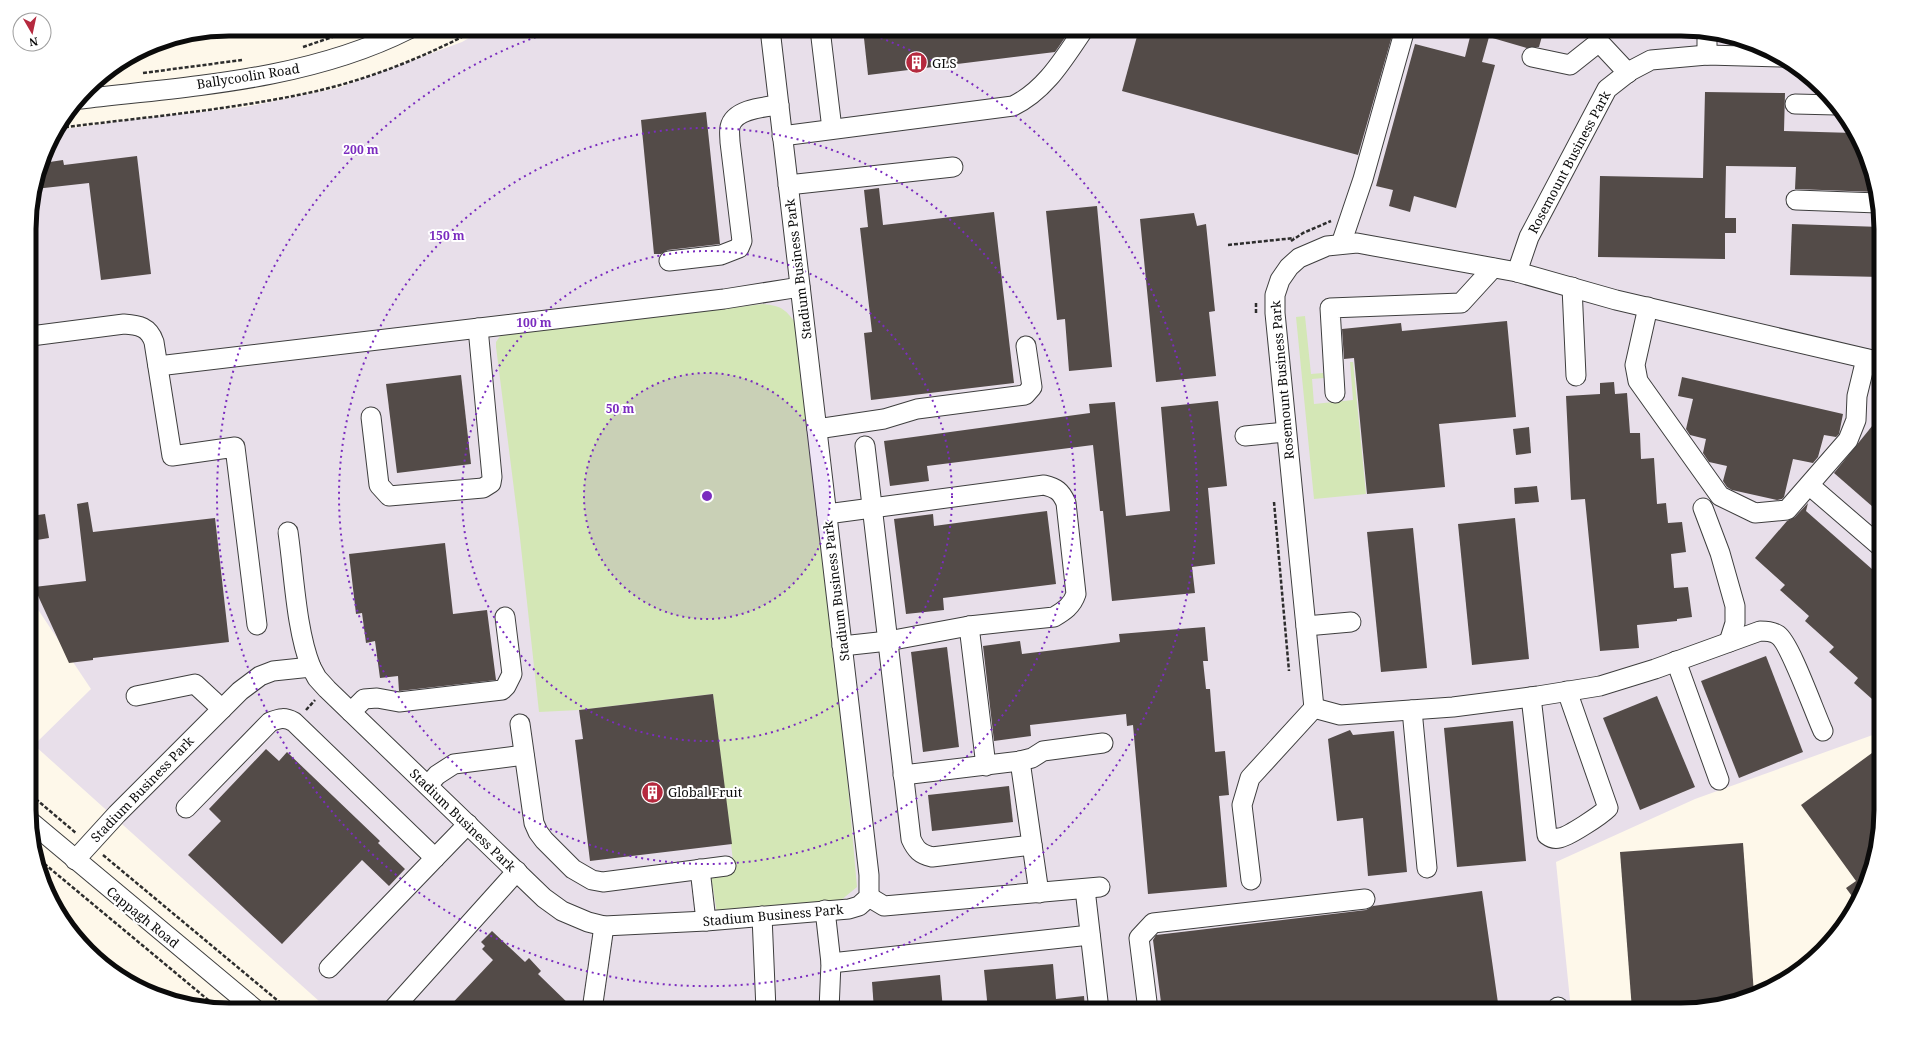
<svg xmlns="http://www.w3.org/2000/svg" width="1910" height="1039" font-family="'Noto Serif',serif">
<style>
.industrial{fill:#e8dfea}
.green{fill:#d4e7b6}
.building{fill:#534b48}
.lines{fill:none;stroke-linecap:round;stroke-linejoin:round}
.minor-casing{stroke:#3e3e3e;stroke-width:21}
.path{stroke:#2d2d2d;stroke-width:2.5;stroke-dasharray:4 2;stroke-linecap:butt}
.minor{stroke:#fff;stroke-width:19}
.ring{fill:none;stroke:#7b2cbf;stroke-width:2;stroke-dasharray:2 4}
.labels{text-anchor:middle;stroke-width:4;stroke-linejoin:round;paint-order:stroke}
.poi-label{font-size:13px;fill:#0b0b0b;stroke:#fff;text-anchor:start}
.street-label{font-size:13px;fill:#0b0b0b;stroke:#fff}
.rim{fill:none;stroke:#0b0b0b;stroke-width:5}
.centre{fill:#7b2cbf;stroke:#fff;stroke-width:2}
.ring-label{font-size:12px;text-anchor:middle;font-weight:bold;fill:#7b2cbf;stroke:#fff;stroke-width:4;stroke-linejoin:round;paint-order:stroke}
</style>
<rect width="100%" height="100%" fill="#fef8ea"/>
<polygon class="industrial" points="485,29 1681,29 1733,36 1781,56 1822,88 1847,118 1870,165 1881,216 1881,732 1695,799 1556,862 1571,1010 329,1010 34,745 91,689 31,599 31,203 50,141 58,130 137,119 245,107 338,88 462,42"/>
<g class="green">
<polygon points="488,29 530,29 476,37"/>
<path d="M 763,304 C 783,306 786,310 797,325 L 846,763 L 857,887 L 840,901 L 717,913 L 711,876 L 734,869 L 713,694 L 579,710 L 539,712 L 519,529 L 496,347 L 496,342 L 500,336 L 505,335 Z"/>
<polygon points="1305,316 1311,374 1323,373 1324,378 1312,379 1314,404 1353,400 1350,362 1353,362 1366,494 1314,499 1296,317"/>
</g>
<g class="building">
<polygon points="863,29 1071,29 1055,52 868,75"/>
<polygon points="1139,29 1394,29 1358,155 1122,91"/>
<polygon points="1472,29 1544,29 1539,47 1527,48 1489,37 1482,62 1495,65 1456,208 1414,196 1410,212 1389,206 1393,190 1376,186 1415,44 1465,57"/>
<polygon points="1705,92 1785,93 1784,131 1854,133 1870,165 1876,192 1795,189 1796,167 1726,166 1725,218 1736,218 1736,233 1725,233 1725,259 1598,257 1600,176 1703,178"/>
<polygon points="706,112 720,244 668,250 661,254 654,254 641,120"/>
<polygon points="137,156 151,274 101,280 89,183 35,189 43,163 63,160 64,165"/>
<polygon points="879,188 883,225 994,212 1014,383 871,400 864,333 872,332 860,228 868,227 864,190"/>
<polygon points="1097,206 1112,367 1069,371 1065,319 1057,320 1046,211"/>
<polygon points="1194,213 1197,226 1206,224 1215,311 1209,312 1216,376 1156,382 1140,219"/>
<polygon points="1792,224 1881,227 1881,277 1790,275"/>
<polygon points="1507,321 1516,417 1439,424 1445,487 1367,494 1354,358 1344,359 1342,329 1401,323 1402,331"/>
<polygon points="461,375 471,464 397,473 386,384"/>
<polygon points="1682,377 1843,414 1839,434 1836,437 1824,435 1818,457 1813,463 1793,459 1784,497 1782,499 1777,500 1732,490 1727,487 1723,481 1727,466 1709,462 1703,453 1706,439 1690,435 1686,429 1693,399 1678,396"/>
<polygon points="1614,382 1615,394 1627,393 1630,433 1640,433 1641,459 1654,458 1657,504 1666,503 1668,523 1682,522 1686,552 1671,554 1674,588 1688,587 1692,617 1677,619 1677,621 1637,625 1639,648 1600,651 1585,499 1571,500 1566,396 1600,394 1600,383"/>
<polygon points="1218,401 1227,486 1208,488 1215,564 1192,567 1195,593 1112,601 1103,511 1100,511 1093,445 927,466 929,481 890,486 884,441 1090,413 1089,404 1115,402 1126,516 1170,511 1161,407"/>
<polygon points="1881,415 1881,514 1834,473"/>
<polygon points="1529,427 1531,453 1516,455 1513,429"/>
<polygon points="1537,486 1539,502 1515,504 1514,488"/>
<polygon points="88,502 93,532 215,518 229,642 93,658 93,660 69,663 34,587 86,581 77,504"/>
<polygon points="1808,503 1806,511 1881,577 1881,707 1854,683 1858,678 1829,652 1834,647 1805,621 1809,616 1780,590 1785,585 1755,558 1787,521 1795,517"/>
<polygon points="1047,511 1056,584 943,598 944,610 906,614 894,519 933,514 934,526"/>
<polygon points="45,514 49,538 31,541 31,516"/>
<polygon points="1515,518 1529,659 1472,665 1458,524"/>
<polygon points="1413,528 1427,668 1381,672 1367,532"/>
<polygon points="445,543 453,614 487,610 496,680 399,691 398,676 380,678 375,641 366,643 362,613 356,614 349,554"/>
<polygon points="1205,627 1208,661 1203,661 1206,689 1210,689 1215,752 1225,751 1229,795 1219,796 1227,887 1148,894 1133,725 1127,726 1126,714 1030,725 1031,736 994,741 983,646 1020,641 1022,654 1120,642 1119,634"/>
<polygon points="947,647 959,747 923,752 911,652"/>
<polygon points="1766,656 1803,752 1739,778 1701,681"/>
<polygon points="713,694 732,844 590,861 575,740 583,739 579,710"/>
<polygon points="1657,696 1695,787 1640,810 1603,718"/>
<polygon points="1513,721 1526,861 1457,867 1444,728"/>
<polygon points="1350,730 1353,735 1394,731 1407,872 1368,876 1363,818 1337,821 1328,739"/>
<polygon points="266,749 279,761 287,752 380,841 378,843 405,869 389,886 362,860 282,944 188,855 221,821 209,809"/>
<polygon points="1872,753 1881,764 1881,822 1874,862 1857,903 1846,888 1856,881 1801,805"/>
<polygon points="1009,786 1013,822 932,831 928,795"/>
<polygon points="1743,843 1754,994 1733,1003 1693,1010 1632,1010 1620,852"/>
<polygon points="1482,891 1499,1010 1162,1010 1153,940 1156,935 1366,910 1373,906"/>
<polygon points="492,931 525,962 529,958 541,971 538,974 575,1010 446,1010 493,960 482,949 485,946 481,942"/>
<polygon points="1053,964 1056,999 1084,996 1085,1010 988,1010 984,970"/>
<polygon points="940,975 943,1010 874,1010 872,982"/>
</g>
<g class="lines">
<defs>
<g id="minor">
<polyline points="820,29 832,129"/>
<polyline points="1707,55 1707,32"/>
<polyline points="1532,57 1570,65 1599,42 1628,73"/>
<path d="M 81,99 C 192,86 308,80 409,29"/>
<polyline points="1795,104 1836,105"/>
<path d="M 782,136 L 1013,106 C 1046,90 1064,58 1084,29"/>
<polyline points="788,185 953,167"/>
<polyline points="1796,200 1878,203"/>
<polyline points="1341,244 1363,179 1405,29"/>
<path d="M 669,261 L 721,255 L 739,248 L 742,241 L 730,142 C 730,138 729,132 730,127 C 734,109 764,107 779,105"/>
<polyline points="1517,272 1529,237 1607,89 1630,71 1651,60 1707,55 1782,57"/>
<polyline points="1572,287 1576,376"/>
<polyline points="1648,307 1635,365 1638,381 1720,496 1755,513 1787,510 1848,440 1856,420 1857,396 1866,359"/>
<path d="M 31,336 L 124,324 C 139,325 149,327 154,342 L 172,456 L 235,447 L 257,625"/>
<polyline points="158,366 724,299 800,287"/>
<polyline points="1335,393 1330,308 1461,303 1493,268"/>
<polyline points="371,417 379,485 389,496 483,488 491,483 492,477 478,328"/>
<polyline points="817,429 884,419 917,409 1025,395 1032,387 1026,346"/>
<polyline points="1245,436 1286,432"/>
<path d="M 865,446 L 911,839 C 916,850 920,854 932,857 L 1032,845"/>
<polyline points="1816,491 1881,547"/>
<polyline points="1703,508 1720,553 1735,606 1735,623 1729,642"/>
<path d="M 827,514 L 1044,485 C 1056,488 1061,491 1066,503 L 1076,594 C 1072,606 1064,611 1054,617 L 969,626 L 888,641 L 842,646"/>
<path d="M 288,532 C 294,573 296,630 311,667"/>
<polyline points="969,626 986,766"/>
<polyline points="1306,626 1351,622"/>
<polyline points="1676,661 1719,780"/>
<polyline points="136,696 195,684 222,709"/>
<path d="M 1531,697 L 1547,835 C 1551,838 1555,839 1559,838 C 1568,837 1601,815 1608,808 L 1567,691"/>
<polyline points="1314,708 1275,313 1275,295 1280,280 1289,267 1299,258 1327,246 1357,243 1517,272 1616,300 1881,362"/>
<path d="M 1314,708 L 1340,715 L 1453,707 L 1538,696 L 1600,686 L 1655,669 L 1760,631 C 1766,631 1772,631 1778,635 C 1790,643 1815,714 1823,731"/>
<polyline points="1412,710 1427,868"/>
<polyline points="351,712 364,699 377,698 399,702 502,690 506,686 512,674 505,617"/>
<polyline points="520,724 534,823 538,832 544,840 573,869 592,880 603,882 726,866"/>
<polyline points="1020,761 1039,893"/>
<polyline points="903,775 1020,761 1032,758 1043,751 1103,743"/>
<polyline points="428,785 437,775 454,764 524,755"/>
<path d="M 186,808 L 270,722 C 280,718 285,717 294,722 L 435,858 L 468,824"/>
<polyline points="31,822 256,1010"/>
<polyline points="75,860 117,814 240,691 260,676 273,671 311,667 317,678 327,689 544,898 562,911 588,922 604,926 706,921 849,909 859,906 869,897 869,875 770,29"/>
<polyline points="700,869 706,921"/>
<polyline points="1251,880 1242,805 1250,778 1314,708"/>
<polyline points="1085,889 1099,1010"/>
<polyline points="869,897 884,906 1100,887"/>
<polyline points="825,910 831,963 829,1010"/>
<polyline points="762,916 766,1010"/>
<polyline points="831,963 1090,935"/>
<polyline points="329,968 435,858"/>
<polyline points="1558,1007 1558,1010"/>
<polyline points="392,1010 517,871"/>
<polyline points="592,1010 604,926"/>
<polyline points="1148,1010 1139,938 1153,923 1365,899"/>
</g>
</defs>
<use href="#minor" class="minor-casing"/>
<g class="path">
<polyline points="303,47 356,29"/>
<polyline points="143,73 242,60"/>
<path d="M 59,128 C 145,117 232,110 317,91 C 372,78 427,56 477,29"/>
<polyline points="1291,241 1303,233 1331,221"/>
<polyline points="1228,245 1294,238"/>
<polyline points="1256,303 1256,314"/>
<polyline points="1274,502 1289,671"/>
<polyline points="306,710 315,700"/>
<polyline points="31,795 76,833"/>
<polyline points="103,855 289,1010"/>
<polyline points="35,856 219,1009"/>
</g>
<use href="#minor" class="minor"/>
</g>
<circle cx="707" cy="496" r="123" fill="#7b2cbf" fill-opacity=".12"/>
<g class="ring">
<circle cx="707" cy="496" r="123"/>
<circle cx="707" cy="496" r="245"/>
<circle cx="707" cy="496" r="368"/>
<path d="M858 30A490 490 0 1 1 556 30"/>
</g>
<defs>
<symbol id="building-disc" viewBox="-11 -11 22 22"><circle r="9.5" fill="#b5293e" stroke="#fff"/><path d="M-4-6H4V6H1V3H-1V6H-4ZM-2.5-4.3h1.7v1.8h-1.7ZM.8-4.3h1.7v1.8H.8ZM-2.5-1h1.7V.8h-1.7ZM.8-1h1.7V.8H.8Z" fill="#fff"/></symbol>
</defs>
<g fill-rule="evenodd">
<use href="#building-disc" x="904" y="50" width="25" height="25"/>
<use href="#building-disc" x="640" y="780" width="25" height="25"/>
</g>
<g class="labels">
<g class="poi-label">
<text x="932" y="68">GLS</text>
<text x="668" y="797">Global Fruit</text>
</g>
<g class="street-label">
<text transform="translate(248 76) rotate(-9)" y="5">Ballycoolin Road</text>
<text transform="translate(1569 162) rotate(-62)" y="5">Rosemount Business Park</text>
<text transform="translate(798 269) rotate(-97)" y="5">Stadium Business Park</text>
<text transform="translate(1282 380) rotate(-95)" y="5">Rosemount Business Park</text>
<text transform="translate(836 591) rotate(-97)" y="5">Stadium Business Park</text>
<text transform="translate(142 789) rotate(-46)" y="5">Stadium Business Park</text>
<text transform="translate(463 820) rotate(44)" y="5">Stadium Business Park</text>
<text transform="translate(773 915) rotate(-5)" y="5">Stadium Business Park</text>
<text transform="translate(143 917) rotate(39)" y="5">Cappagh Road</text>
</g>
</g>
<path d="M0 0H1910V1039H0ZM229 36H1681A193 193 0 0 1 1874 229V810A193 193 0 0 1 1681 1003H229A193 193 0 0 1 36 810V229A193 193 0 0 1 229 36Z" fill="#fff" fill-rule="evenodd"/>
<path class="rim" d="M229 36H1681A193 193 0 0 1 1874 229V810A193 193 0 0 1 1681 1003H229A193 193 0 0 1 36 810V229A193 193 0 0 1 229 36Z"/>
<circle cx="707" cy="496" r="6" class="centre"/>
<g class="ring-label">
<text x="361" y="154">200 m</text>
<text x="447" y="240">150 m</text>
<text x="534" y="327">100 m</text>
<text x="620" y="413">50 m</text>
</g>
<g transform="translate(32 32) rotate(171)"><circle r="19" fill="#ffffff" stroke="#9d9d9d"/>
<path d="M0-3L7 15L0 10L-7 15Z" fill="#b5293e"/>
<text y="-6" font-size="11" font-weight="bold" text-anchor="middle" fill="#0b0b0b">N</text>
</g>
</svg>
